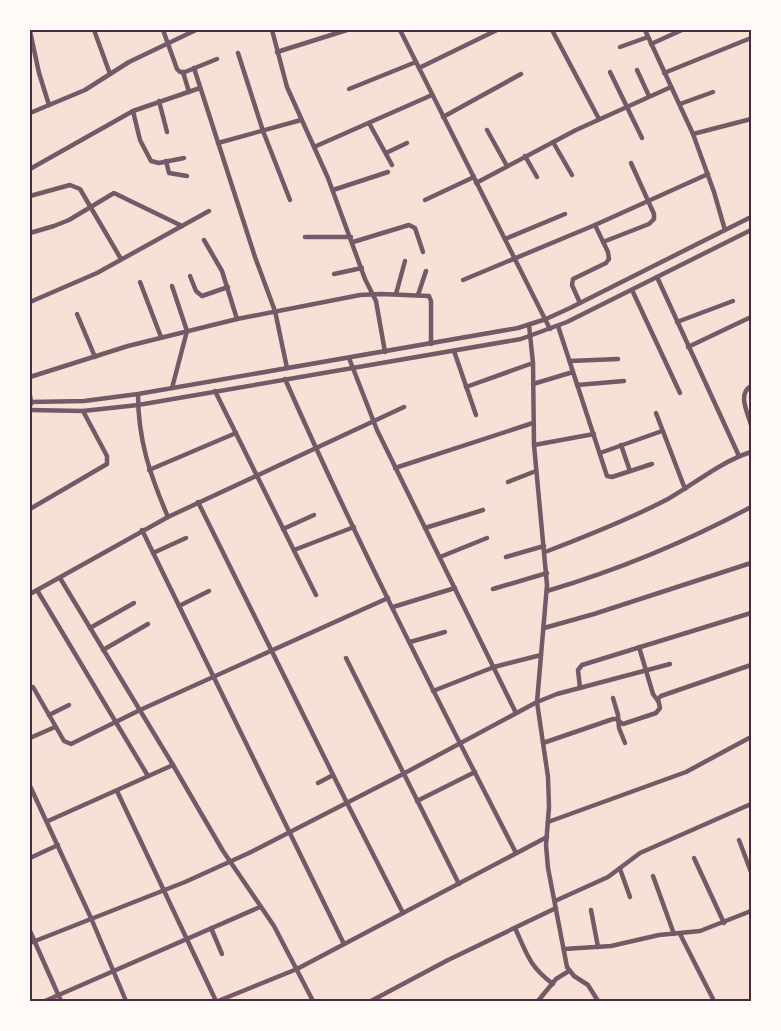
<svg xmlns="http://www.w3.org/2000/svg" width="781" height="1031" font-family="'Fira Sans',sans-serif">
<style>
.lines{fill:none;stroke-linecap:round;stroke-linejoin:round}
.minor{stroke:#755966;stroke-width:4.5}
.neatline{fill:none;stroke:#4a2c40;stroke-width:2}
</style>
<rect width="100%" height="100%" fill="#f7e1d7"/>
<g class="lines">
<g class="minor">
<polyline points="94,30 110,74"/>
<polyline points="163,30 177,69 180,72 185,72 217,59"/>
<polyline points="272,30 287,87 328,178 365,279 376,301 385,352"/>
<polyline points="400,30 550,329"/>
<polyline points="552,30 599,119"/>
<polyline points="645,30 693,134 714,192 725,230"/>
<polyline points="30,31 39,73 49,105"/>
<polyline points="651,44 682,30"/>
<polyline points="620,47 648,37"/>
<polyline points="277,52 347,30"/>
<polyline points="238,53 263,131 290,200"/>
<polyline points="194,68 255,257 275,311 287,368"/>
<polyline points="419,68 497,30"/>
<polyline points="637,70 649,96"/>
<polyline points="183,72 189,92"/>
<polyline points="610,72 642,138"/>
<polyline points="664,73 751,38"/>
<polyline points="349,89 416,62"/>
<polyline points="159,101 167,132"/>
<polyline points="680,104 713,92"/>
<polyline points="133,111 140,140 151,161 159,163 184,158"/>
<polyline points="30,113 85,90 129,62 196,30"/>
<polyline points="443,117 521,74"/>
<polyline points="369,123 392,165"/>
<polyline points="487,130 507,166"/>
<polyline points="693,134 751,119"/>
<polyline points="553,142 572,175"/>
<polyline points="218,143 301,120"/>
<polyline points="314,147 432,95"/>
<polyline points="386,153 407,143"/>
<polyline points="525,156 537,177"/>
<polyline points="166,161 169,173 187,176"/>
<polyline points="30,169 133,111 200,88"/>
<polyline points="476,183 576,130 671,87"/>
<polyline points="333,190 388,172"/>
<polyline points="30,196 70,185 80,189 121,259"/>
<polyline points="425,200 474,177"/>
<polyline points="30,233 54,226 69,220 114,193 182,226"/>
<polyline points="305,237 351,237"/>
<polyline points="505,239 565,214"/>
<polyline points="204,240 222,271 237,319"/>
<polyline points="353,242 409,225 415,228 423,252"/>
<polyline points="603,242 649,224 654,219 654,214 631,163"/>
<polyline points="334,274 362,268"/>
<polyline points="190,276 196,291 202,296 228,287"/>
<polyline points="657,277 739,456"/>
<polyline points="463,280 595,225 708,174"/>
<polyline points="140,282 161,337"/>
<polyline points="632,290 680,393"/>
<polyline points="396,294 405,261"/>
<polyline points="418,295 426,271"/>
<polyline points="30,302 97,273 209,211"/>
<polyline points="580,303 572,285 573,279 606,263 609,259 608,252 595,225"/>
<polyline points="77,314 95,357"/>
<polyline points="677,322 733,301"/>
<polyline points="529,325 533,363 534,445 547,585 537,702 548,777 549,807 546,845 548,868 567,967 574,976 588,985 598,1001"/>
<polyline points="558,326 607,476 612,477 652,464"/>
<polyline points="688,347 751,317"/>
<polyline points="454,351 476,415"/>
<polyline points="349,358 377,430 516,713"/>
<polyline points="570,361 618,359"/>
<polyline points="30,377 128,346 237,319 360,295 381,294 429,296 431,301 431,344"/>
<path d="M 285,379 C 356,540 436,697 516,853"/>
<polyline points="533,384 573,372"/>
<polyline points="577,385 624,381"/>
<path d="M 751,386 C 737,394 748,413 751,425"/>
<polyline points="466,387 533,363"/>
<polyline points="172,388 187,331 172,286"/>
<polyline points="215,391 316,595"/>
<path d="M 138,394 C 138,440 150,475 168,517"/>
<polyline points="30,395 31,404"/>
<polyline points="30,402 84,401 138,394 518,328 546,319 570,308 751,217"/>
<polyline points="30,410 83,411 138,405 521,339 567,322 751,230"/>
<polyline points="656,413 685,489"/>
<polyline points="534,445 594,434"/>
<polyline points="621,445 630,471"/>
<polyline points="600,453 662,431"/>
<polyline points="395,468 533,423"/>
<polyline points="149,470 236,433"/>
<polyline points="508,482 536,471"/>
<polyline points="198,502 347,803 403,913"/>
<polyline points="30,509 107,464 107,456 83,411"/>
<polyline points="425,528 483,510"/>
<polyline points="283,529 314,515"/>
<polyline points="142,530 344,944"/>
<polyline points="294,550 354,527"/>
<path d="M 545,552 C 587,536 628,520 668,499 C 696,483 720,462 751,452"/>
<polyline points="153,553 186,538"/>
<polyline points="440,557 487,538"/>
<polyline points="506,557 544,546"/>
<polyline points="60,578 173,765 223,851 274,926 313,1001"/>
<polyline points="493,589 547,573"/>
<polyline points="37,590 148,776"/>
<path d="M 547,591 C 618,570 686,542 751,507"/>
<polyline points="30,594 168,517 404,407"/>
<polyline points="179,606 209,591"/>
<polyline points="393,607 455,588"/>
<polyline points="90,628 134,603"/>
<polyline points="544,628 594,614 751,563"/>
<polyline points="410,642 445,632"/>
<polyline points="639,647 653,694 658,701"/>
<polyline points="103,650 148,624"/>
<polyline points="346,658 459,884"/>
<polyline points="33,687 64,741 71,744 140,710 388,598"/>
<polyline points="580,688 578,670 582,665 751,613"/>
<polyline points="433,691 494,667 541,655"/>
<polyline points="613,698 618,715 619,728 625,743"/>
<polyline points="49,715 69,705"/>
<polyline points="30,738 55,727"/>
<polyline points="543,743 613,719 616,719 623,724 656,713 660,708 658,699 661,696 751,665"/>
<polyline points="318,783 333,775"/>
<polyline points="30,786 91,918 126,1001"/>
<polyline points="117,791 216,1001"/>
<polyline points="417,801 475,772"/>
<polyline points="48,821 173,765"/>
<polyline points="548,822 686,772 751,737"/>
<polyline points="739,840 751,872"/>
<polyline points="30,858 58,845"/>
<polyline points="694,858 724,923"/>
<polyline points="620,869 630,897"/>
<polyline points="653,876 674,934"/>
<polyline points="555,901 608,877 640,853 751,804"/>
<polyline points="591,910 598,947"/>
<polyline points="211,928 222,954"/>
<path d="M 515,928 C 527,954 529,966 553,984"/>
<polyline points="30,931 61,1001"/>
<polyline points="680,934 714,1001"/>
<polyline points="30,943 185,882 249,853 403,774 537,702 557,694 670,664"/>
<polyline points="564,949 611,946 659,935 700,931 751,911"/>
<polyline points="45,1001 260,907"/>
<polyline points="218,1001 297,969 547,837"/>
<polyline points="371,1001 448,960 556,908"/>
<polyline points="538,1001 556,979 569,971"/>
</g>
</g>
<rect width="781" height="1031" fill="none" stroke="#fffaf5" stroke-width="62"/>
<rect x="31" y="31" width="719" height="969" class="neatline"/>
</svg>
